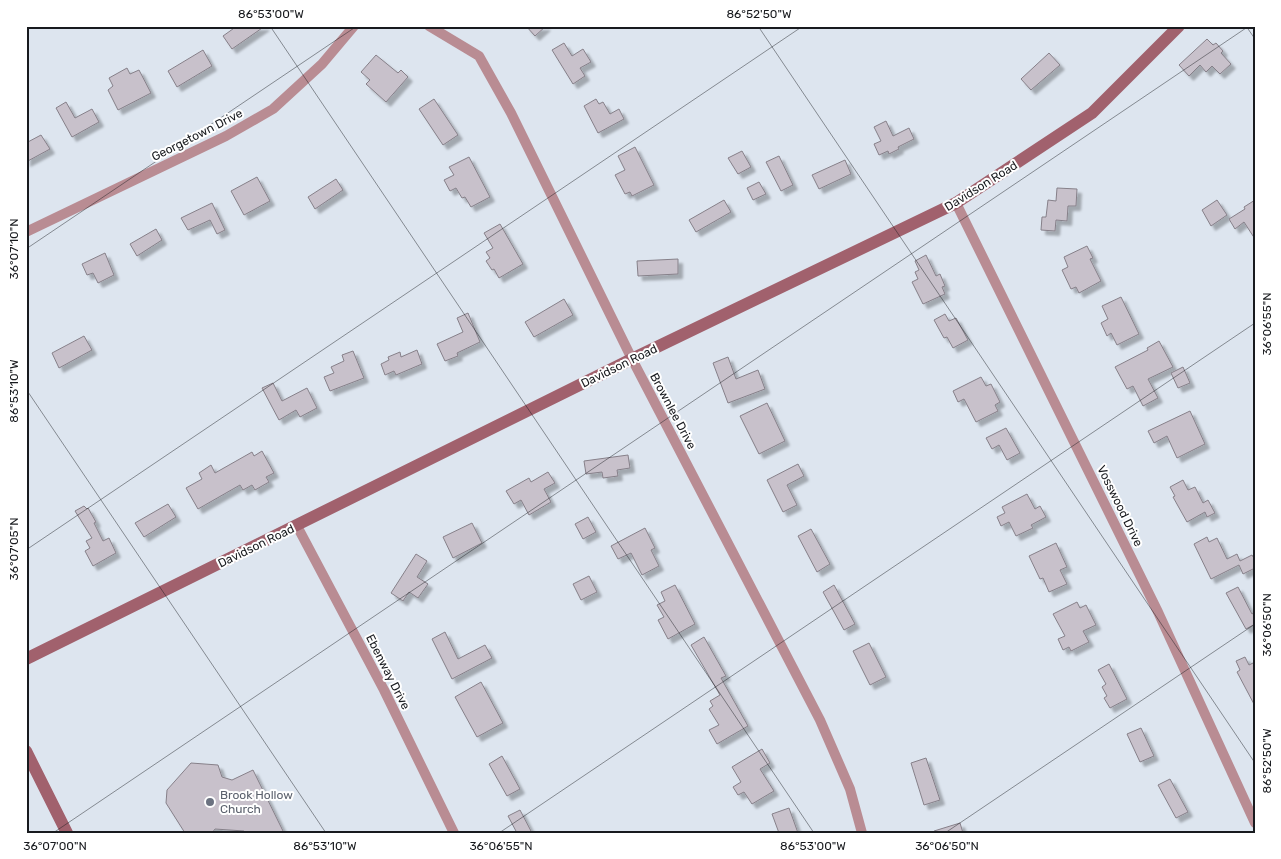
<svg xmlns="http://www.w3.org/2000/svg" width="1281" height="859" font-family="Rubik,sans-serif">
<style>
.building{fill:#c8c1cb;stroke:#868089;filter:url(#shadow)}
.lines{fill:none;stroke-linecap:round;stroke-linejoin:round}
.street{stroke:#b98c93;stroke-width:10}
.secondary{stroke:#a1616d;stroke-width:12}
.ticks{fill:none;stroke:#181a1e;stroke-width:1;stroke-opacity:0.45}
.worship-dot{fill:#6b7280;stroke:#fff;stroke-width:2}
.labels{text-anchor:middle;stroke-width:4;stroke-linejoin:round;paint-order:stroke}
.street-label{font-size:12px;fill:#181a1e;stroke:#fff}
.worship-label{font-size:12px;fill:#5b616d;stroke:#fff;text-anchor:start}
.neatline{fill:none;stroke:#181a1e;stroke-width:2}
.ticks-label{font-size:12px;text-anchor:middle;fill:#181a1e}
</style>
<defs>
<filter id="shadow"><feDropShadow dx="4.5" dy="4.5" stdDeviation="1" flood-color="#0004"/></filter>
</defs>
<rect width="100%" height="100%" fill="#dde5ef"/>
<g class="building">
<polygon points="237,26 265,26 232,49 223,36"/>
<polygon points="526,26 546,26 535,36"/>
<polygon points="1207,39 1213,45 1216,43 1223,51 1221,53 1231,64 1220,74 1212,66 1206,72 1200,65 1189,76 1179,65"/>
<polygon points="564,43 572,56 583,49 591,62 580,68 585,76 573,84 552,50"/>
<polygon points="203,50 212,66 177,87 168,71"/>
<polygon points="1049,53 1060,65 1031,90 1021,79"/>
<polygon points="376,55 398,73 401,70 408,77 386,102 366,84 370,80 361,72"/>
<polygon points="127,68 130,74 139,70 151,93 118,110 108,90 113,86 109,78"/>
<polygon points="434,99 458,135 443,145 419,109"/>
<polygon points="596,99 599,104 603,102 610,114 619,109 624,119 598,133 584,106"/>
<polygon points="66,102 75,118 92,109 99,122 72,137 56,108"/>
<polygon points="886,121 893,136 909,128 914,139 898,147 899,149 889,154 888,151 879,155 874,144 881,141 874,127"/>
<polygon points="41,135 50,149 26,162 26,143"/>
<polygon points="635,147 654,185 632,196 630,192 625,194 615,175 625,170 618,156"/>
<polygon points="742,151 751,167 738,174 728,158"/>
<polygon points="779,156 793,185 781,191 766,162"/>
<polygon points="469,157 490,197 471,207 465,197 462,198 456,188 450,191 444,180 454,175 449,167"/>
<polygon points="845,160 851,174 819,189 812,175"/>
<polygon points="257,177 270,201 244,215 231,191"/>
<polygon points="336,179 343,190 315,209 308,197"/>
<polygon points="759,182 766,194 753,200 747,188"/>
<polygon points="1057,188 1077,189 1076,206 1068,206 1067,221 1056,220 1055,231 1041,230 1042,217 1046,217 1048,200 1056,201"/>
<polygon points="724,200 731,212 696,232 689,220"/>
<polygon points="1217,200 1227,215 1211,226 1202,210"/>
<polygon points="1255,200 1255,239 1244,222 1235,229 1229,219 1245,209 1244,207"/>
<polygon points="212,203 225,230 217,234 210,220 188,230 181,218"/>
<polygon points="500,224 523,264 499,278 494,269 492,270 486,261 490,258 486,252 493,248 484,233"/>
<polygon points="156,229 162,240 137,256 130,244"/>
<polygon points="1087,246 1093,258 1090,259 1101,281 1079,293 1076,287 1071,289 1062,270 1068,267 1064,257"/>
<polygon points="105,253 114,275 98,283 93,273 87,275 82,264"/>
<polygon points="926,255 936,276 940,274 945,286 942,287 945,294 923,304 912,282 918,279 915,272 919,270 915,261"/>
<polygon points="678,259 678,274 638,276 637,261"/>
<polygon points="1121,297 1139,334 1117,345 1111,333 1107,336 1101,323 1108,319 1102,306"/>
<polygon points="564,299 573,315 534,337 525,322"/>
<polygon points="468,313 480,342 457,353 458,356 445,361 437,344 463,332 457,318"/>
<polygon points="945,314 949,321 956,318 968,340 953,348 947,337 944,338 934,320"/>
<polygon points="84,336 92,350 59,368 52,353"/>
<polygon points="1159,341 1173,367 1148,379 1158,398 1143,406 1133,386 1127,389 1115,367 1148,350 1147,348"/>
<polygon points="417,350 422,364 396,375 394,371 385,375 381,364 389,360 388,357 400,352 401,357"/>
<polygon points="353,351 364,378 330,391 324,377 334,373 331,367 344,361 342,355"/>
<polygon points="728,357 736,379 758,370 765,389 728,403 713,363"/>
<polygon points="1183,367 1190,383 1178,388 1171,373"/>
<polygon points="981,377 986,386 991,384 1000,402 995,405 998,411 976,422 964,399 958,402 953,391"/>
<polygon points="273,383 282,401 307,388 317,408 300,417 296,410 279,420 262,388"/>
<polygon points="767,403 785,441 759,454 740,416"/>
<polygon points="1190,411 1205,444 1177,458 1167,436 1154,443 1148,431"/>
<polygon points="1006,428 1020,453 1007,460 999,445 992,449 986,438"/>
<polygon points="262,451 274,473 266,477 269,482 255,490 252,485 243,490 240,485 198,509 186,488 202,479 199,473 211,465 215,473 252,452 254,456"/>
<polygon points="628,455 630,468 617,470 618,476 603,478 602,472 586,474 584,461"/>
<polygon points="798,464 804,476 787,485 797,505 783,512 767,480"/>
<polygon points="548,472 555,483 544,489 551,502 529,515 521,500 514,504 506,491 529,478 531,482"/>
<polygon points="1183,480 1188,490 1195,487 1203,503 1208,500 1215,513 1207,517 1205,512 1187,522 1173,497 1175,496 1170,487"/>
<polygon points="1027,494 1035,509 1040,506 1046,517 1031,525 1033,528 1016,536 1009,522 1001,526 997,517 1005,513 1002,507"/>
<polygon points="168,504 176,517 144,537 135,523"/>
<polygon points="84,506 87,509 88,508 96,522 94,523 103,541 109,538 116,553 93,566 85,551 90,548 86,541 92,538 75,511"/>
<polygon points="588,517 596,532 583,539 575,524"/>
<polygon points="472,523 482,543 453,558 443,537"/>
<polygon points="645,528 655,548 651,550 659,566 642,575 631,553 618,559 611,546"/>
<polygon points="811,529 830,564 817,572 798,536"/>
<polygon points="1207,537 1209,542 1217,538 1227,559 1237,554 1240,561 1252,555 1255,560 1255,568 1243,574 1239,565 1211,579 1194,544"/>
<polygon points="1056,543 1067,567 1060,570 1067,584 1049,592 1043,578 1040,579 1029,556"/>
<polygon points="416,554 427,561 417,577 428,584 418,598 409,592 403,601 391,593"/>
<polygon points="589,576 597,592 581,600 573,584"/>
<polygon points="675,585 695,624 668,639 658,620 664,617 657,605 665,601 661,592"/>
<polygon points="834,585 855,624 844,630 823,592"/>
<polygon points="1238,587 1252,614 1255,612 1255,624 1246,629 1226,593"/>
<polygon points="1077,602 1080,608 1086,605 1096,625 1083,631 1089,642 1071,651 1069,647 1063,650 1058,639 1065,636 1053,614"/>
<polygon points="445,632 458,659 485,645 492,658 452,679 432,639"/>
<polygon points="704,637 726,676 721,678 748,726 717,744 709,730 719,725 709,709 713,706 710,701 720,695 691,645"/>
<polygon points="869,643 886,677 870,685 853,651"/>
<polygon points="1245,657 1249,665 1255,662 1255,706 1237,672 1240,670 1236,661"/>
<polygon points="1109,664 1127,699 1110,708 1104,698 1107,696 1102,687 1106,684 1098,670"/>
<polygon points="481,682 503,723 477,737 455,697"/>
<polygon points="1141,728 1154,756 1140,762 1127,734"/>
<polygon points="762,749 770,763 760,769 774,791 752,804 744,792 738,795 733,787 741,782 732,767"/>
<polygon points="502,756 520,789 507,796 489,764"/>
<polygon points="926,758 940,800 924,805 911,763"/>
<polygon points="191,763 218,765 222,777 232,780 253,770 284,833 244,833 244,831 215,829 212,833 185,833 166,803 167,790"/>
<polygon points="1170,779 1188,812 1176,818 1158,785"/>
<polygon points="789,808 798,833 779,833 772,814"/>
<polygon points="520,810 532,833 517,833 508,816"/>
<polygon points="960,823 963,833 935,833 934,831"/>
</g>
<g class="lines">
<g class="street">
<polyline points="429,26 479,56 511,113 632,359 820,720 850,789 862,833"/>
<polyline points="956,203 1158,612 1255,823"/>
<polyline points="26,232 226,136 273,109 322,64 354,26"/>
<polyline points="297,526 384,690 454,833"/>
</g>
<g class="secondary">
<polyline points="26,659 632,359 956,203 1092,113 1179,26"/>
<polyline points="26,751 67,833"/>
</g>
</g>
<path class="ticks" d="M 270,26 L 814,833M 758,26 L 1255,763M 1246,26 L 1255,39M 26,249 L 357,26M 26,389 L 326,833M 26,550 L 803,26M 53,833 L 1249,26M 499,833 L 1255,323M 945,833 L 1255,624"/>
<circle class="worship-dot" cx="210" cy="802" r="5"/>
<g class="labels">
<g class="street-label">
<text transform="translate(197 135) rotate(-27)" y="4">Georgetown Drive</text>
<text transform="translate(981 186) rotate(-32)" y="4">Davidson Road</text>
<text transform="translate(619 366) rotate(-26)" y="4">Davidson Road</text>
<text transform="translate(673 411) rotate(62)" y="4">Brownlee Drive</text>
<text transform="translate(1120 506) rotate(64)" y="4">Vosswood Drive</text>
<text transform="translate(256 546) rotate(-26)" y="4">Davidson Road</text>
<text transform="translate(388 672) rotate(63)" y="4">Ebenway Drive</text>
</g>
<g class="worship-label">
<text x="220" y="799">Brook Hollow<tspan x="220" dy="14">Church</tspan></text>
</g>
</g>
<rect width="1281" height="859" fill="none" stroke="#ffffff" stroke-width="55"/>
<rect x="28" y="28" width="1226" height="804" class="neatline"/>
<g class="ticks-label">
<text x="271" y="18">86°53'00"W</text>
<text x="759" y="18">86°52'50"W</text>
<text transform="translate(14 249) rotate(-90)" y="4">36°07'10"N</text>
<text transform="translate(1267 324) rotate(-90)" y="4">36°06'55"N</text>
<text transform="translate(14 391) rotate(-90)" y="4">86°53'10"W</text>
<text transform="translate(14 549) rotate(-90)" y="4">36°07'05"N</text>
<text transform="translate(1267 625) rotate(-90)" y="4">36°06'50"N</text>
<text transform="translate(1267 761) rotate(-90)" y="4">86°52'50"W</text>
<text x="55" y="850">36°07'00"N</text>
<text x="325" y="850">86°53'10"W</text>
<text x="501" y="850">36°06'55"N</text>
<text x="813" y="850">86°53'00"W</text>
<text x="947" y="850">36°06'50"N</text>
</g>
</svg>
